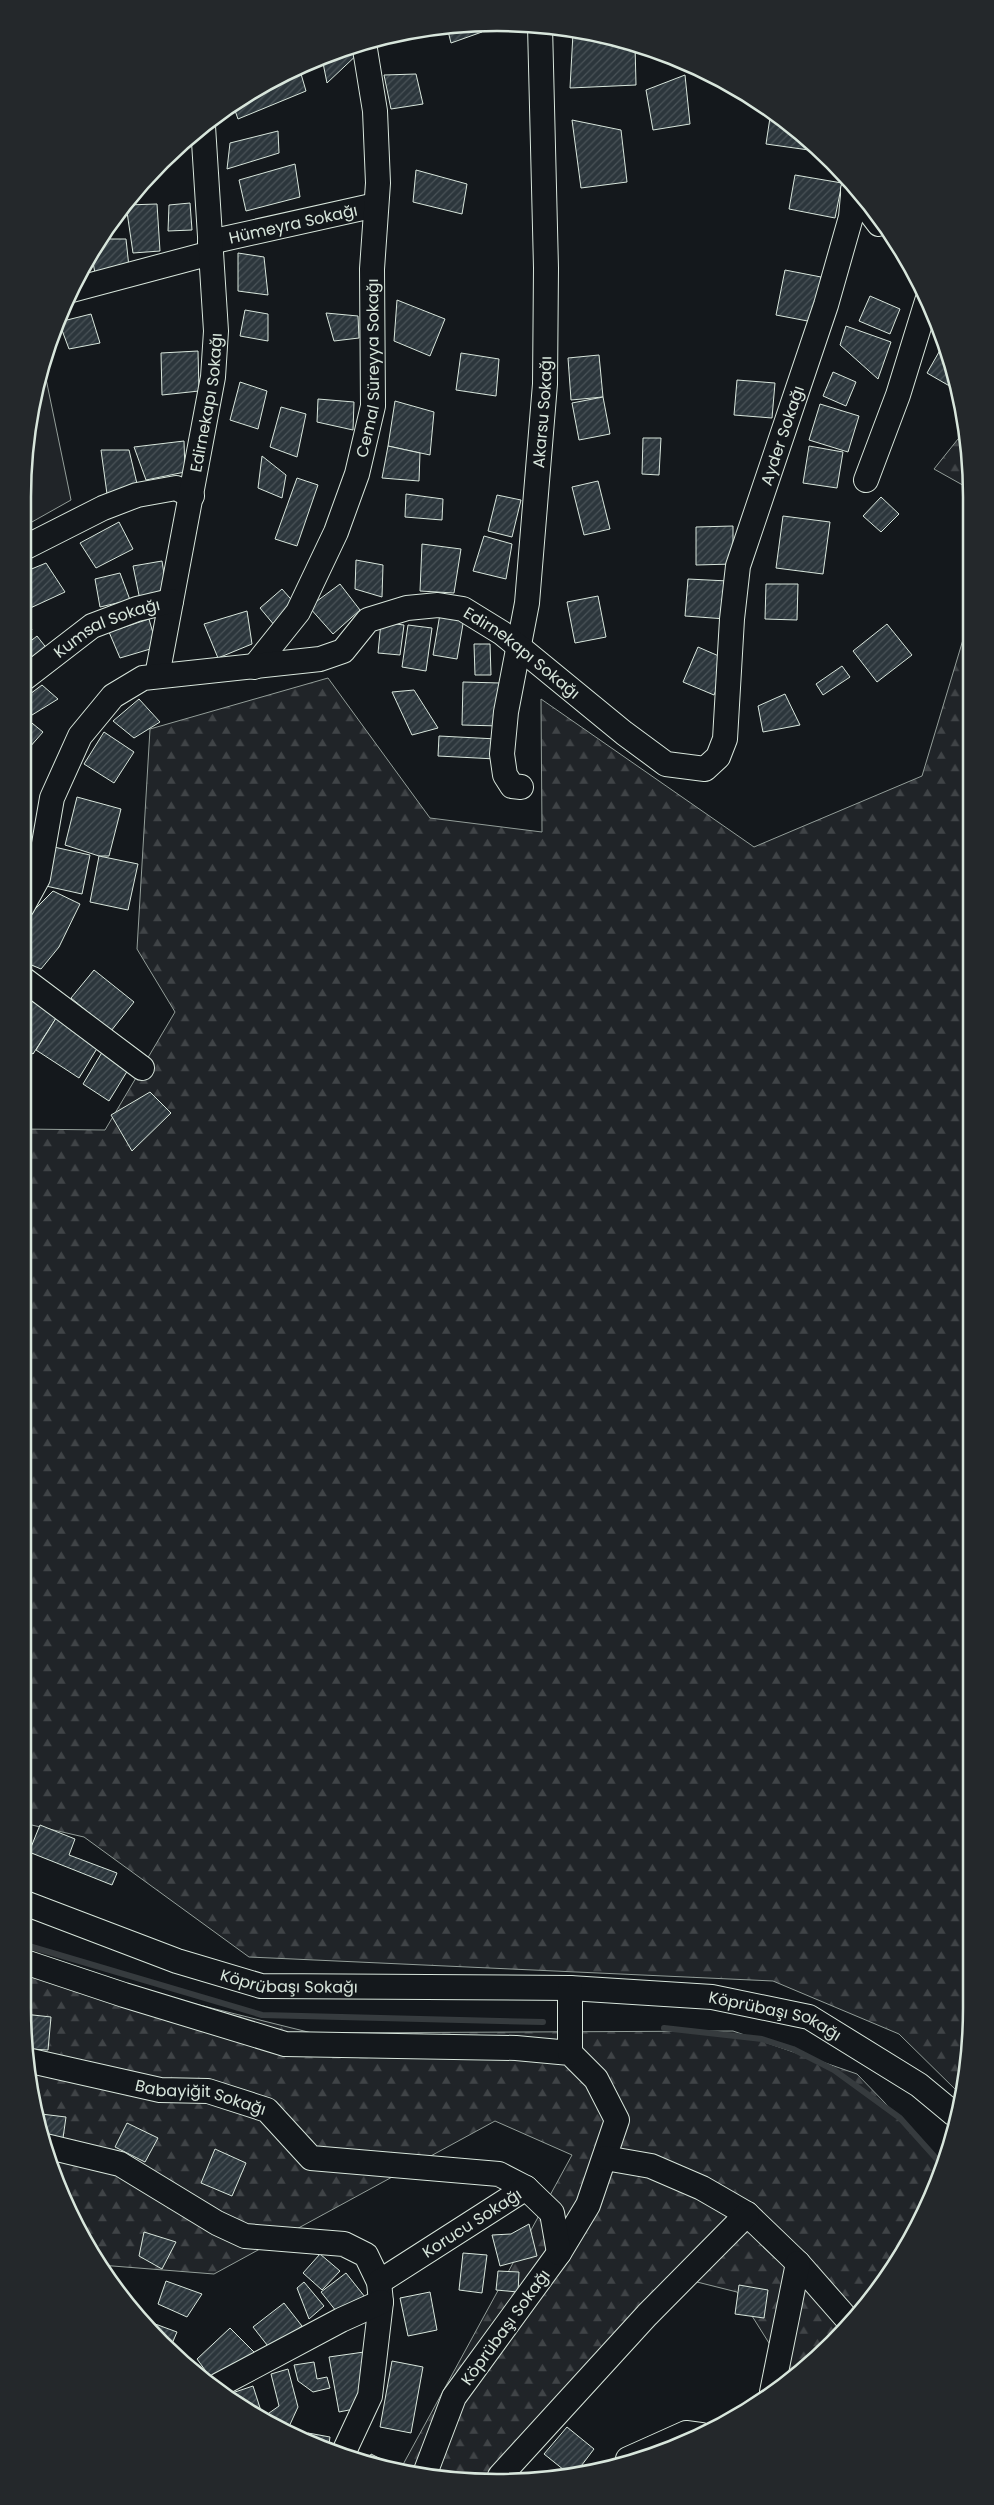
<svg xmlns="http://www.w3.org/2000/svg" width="994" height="2505" font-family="Poppins,sans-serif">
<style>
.forest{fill:url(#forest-firs);stroke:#939e99}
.park{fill:#202428;stroke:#939e99}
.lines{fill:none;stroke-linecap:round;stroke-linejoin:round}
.stream{stroke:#363b3e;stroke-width:6}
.building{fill:url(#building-hatch);stroke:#d8e6dc}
.minor-casing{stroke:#d8e6dc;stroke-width:26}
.minor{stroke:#14181c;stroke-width:24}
.labels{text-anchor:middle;stroke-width:4;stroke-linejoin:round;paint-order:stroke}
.street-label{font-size:16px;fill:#d8e6dc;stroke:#14181c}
.rim{fill:none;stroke:#d8e6dc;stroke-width:2.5}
</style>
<defs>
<pattern id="forest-firs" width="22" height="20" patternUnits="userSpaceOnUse" patternTransform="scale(1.25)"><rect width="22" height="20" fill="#202428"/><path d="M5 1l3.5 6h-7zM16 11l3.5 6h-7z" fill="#404447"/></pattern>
<pattern id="building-hatch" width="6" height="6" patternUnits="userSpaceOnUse" patternTransform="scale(1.25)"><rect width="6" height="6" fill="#2c363c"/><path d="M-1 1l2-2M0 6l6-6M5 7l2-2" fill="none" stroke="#4a5358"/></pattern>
</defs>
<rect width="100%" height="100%" fill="#14181c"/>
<g class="forest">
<polygon points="966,429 967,435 968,488 934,469"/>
<polygon points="968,623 971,2008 958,2092 899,2034 773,1981 249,1957 84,1837 23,1823 23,1129 105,1130 175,1012 137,949 150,729 328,678 430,818 542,832 541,699 754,847 922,776"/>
<polygon points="22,1961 312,2033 733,2031 857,2074 944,2164 873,2297 789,2375 737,2292 673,2276 504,2476 435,2478 400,2470 572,2155 495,2121 214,2274 100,2265 86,2245 48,2161 23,2008"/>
</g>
<polygon class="park" points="44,369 71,500 23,527 23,497"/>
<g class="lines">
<g class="stream">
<polyline points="22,1944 262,2015 543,2022"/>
<polyline points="664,2028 762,2039 793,2049 834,2070 900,2118 943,2166"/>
</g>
</g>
<g class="building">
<polygon points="466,24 478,24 482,32 451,43 447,27"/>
<polygon points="584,32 635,44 636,85 570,88 573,33"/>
<polygon points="359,44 362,50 327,83 322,58"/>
<polygon points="299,67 306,91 238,119 233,105 287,72"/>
<polygon points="416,74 423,104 391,109 384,75"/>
<polygon points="685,75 690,124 653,130 646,90"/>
<polygon points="771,111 816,151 766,144"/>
<polygon points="572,120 621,130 627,182 581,188"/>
<polygon points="278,131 279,153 227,169 230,143"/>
<polygon points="295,164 300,197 246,211 239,180"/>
<polygon points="416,170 467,184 462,214 413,202"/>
<polygon points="795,175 842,183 835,218 789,209"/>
<polygon points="190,203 192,230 168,231 169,205"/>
<polygon points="157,204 160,251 133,253 126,205"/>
<polygon points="101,239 126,239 129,267 95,273 91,252"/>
<polygon points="238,253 264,257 268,295 238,291"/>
<polygon points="785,270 821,277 813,322 776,315"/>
<polygon points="870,296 900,309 890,334 859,321"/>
<polygon points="397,300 445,319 430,356 394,341"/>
<polygon points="245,310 268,314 268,341 240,336"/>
<polygon points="326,313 358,316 359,338 334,341"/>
<polygon points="91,314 100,343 69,349 59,322"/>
<polygon points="846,326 891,342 878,379 840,345"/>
<polygon points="943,345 954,386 953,388 927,373"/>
<polygon points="198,351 199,391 162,395 161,353"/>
<polygon points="461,353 499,359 496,396 456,390"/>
<polygon points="599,355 603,397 571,400 568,358"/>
<polygon points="833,372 856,382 846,406 823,396"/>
<polygon points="737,380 775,383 772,418 734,415"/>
<polygon points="240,382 267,391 258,429 230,420"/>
<polygon points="603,397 610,434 579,440 572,403"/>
<polygon points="318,399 354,402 353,430 317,422"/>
<polygon points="395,401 434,412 430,455 388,446"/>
<polygon points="820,404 859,416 848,452 809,440"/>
<polygon points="281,407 306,414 297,457 270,447"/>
<polygon points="643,438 661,438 659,475 642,474"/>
<polygon points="184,441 185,472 146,480 134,447"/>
<polygon points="388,446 420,453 419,481 382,478"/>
<polygon points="809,446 843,452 837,488 803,483"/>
<polygon points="101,450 129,450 138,488 107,494"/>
<polygon points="262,456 286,475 282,498 258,488"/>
<polygon points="297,478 318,485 297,546 275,539"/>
<polygon points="598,481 610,529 584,535 572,487"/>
<polygon points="406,494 443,499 442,520 405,517"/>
<polygon points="497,495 521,500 512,537 488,531"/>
<polygon points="881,497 899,514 881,532 863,516"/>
<polygon points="783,516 830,522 823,574 776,568"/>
<polygon points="119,522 133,549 96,568 80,543"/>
<polygon points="733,526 733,564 696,565 696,527"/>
<polygon points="484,536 512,544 506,579 473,571"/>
<polygon points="422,544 461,549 454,593 420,591"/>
<polygon points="356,560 383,565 382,597 355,589"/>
<polygon points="162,561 167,594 140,600 133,566"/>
<polygon points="46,563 65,592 26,610 22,604 22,573"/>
<polygon points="120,573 130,600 100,607 95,579"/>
<polygon points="688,579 728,581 726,619 685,616"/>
<polygon points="340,584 360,610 333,634 309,607"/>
<polygon points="766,584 798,584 797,620 765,619"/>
<polygon points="282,589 297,606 275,626 260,608"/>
<polygon points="598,596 606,637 575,643 567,602"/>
<polygon points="247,611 252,644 218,658 204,624"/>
<polygon points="440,614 464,618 457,659 433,655"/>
<polygon points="25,617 32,630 22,638 22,618"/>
<polygon points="149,619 157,647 120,658 109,632"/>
<polygon points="381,622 404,625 400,655 378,653"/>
<polygon points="887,624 912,655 877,682 853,651"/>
<polygon points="408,625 432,628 426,671 402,667"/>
<polygon points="37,636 52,655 22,668 22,648"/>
<polygon points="474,644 490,644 491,675 475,675"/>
<polygon points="698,647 728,660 714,695 683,682"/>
<polygon points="842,666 850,677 823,695 816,684"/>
<polygon points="463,682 500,683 499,726 462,725"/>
<polygon points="42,685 58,699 32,715 22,705 22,700"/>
<polygon points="414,690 438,728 412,735 392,692"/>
<polygon points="785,694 800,725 763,732 758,706"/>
<polygon points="139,699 160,722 134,738 113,721"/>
<polygon points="22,715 43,732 22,756"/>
<polygon points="104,732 134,752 114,783 84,764"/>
<polygon points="439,736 497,739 496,759 438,756"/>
<polygon points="77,797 121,809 109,856 99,856 65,845"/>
<polygon points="54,847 90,855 82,894 46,886"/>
<polygon points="99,856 138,864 128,910 90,902"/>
<polygon points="53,891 80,904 59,947 41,969 22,961 22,922"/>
<polygon points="94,970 134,1002 111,1031 71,998"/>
<polygon points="29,997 58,1015 33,1054 22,1047 22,1006"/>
<polygon points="58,1015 101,1042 79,1078 36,1050"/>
<polygon points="104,1049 131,1065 109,1101 83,1084"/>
<polygon points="150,1092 171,1113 132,1151 111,1115"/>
<polygon points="40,1825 75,1839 69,1855 117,1873 112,1885 29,1852"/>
<polygon points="24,2014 51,2017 48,2050 29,2049"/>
<polygon points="41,2114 66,2117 63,2138 44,2136"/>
<polygon points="127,2123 158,2138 145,2162 115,2147"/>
<polygon points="215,2149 246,2163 232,2196 201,2183"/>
<polygon points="529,2224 537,2256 500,2266 492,2235 511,2234"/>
<polygon points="144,2232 176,2242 162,2269 139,2256"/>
<polygon points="463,2253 487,2255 482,2293 459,2290"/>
<polygon points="320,2254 340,2271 322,2290 303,2273"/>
<polygon points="498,2271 519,2272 518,2292 496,2290"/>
<polygon points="346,2273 365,2297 340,2316 321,2292"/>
<polygon points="166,2281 202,2294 187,2317 158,2304"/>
<polygon points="304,2282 324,2306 309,2319 297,2288"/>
<polygon points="739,2285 768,2290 764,2318 735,2314"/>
<polygon points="430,2292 437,2330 408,2336 400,2298"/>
<polygon points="284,2303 302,2326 271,2350 253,2327"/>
<polygon points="147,2321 177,2332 171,2346 145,2325"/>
<polygon points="230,2328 259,2357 213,2381 197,2359"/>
<polygon points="364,2352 359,2408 339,2412 329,2357"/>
<polygon points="392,2361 423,2367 411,2433 380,2427"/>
<polygon points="314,2362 317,2379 327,2377 330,2388 313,2392 298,2381 294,2365"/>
<polygon points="288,2369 298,2407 287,2431 262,2418 279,2406 271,2374"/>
<polygon points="253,2386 262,2414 257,2417 229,2394"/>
<polygon points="567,2427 594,2449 575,2474 569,2474 544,2454"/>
<polygon points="308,2433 330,2437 328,2450 307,2440"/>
<polygon points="371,2454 397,2467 396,2469 367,2463"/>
</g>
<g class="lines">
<defs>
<g id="minor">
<polyline points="853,190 879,224"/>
<path id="s1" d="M 210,242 L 376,205"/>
<polyline points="72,290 211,253"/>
<polyline points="866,480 898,395 927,301"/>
<polyline points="22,549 103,508 137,495 176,488 192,496"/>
<path id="s2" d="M 254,667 L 298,612 L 336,532 L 357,474 L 373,406 L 372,269 L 378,183 L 375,111 L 364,43"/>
<path id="s3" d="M 157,676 L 213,377 L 216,331 L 203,126"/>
<path id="s4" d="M 22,680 L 92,626 L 137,609 L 171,601"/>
<path id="s5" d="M 521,787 L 512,786 L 505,775 L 502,754 L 506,712 L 527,603 L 545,384 L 546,268 L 540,26"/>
<path id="s6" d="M 22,907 L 38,878 L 52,798 L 80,736 L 113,696 L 143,678 L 320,659 L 343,651 L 368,620 L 407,608 L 438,605 L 463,609 L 502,633 L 624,733 L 666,764 L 705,769 L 718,757 L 725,739 L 732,619 L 738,566 L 826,305 L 851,217 L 854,184"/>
<polyline points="22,978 142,1068"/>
<path id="s7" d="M 22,1902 L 177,1961 L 261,1986 L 570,1988 L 712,1997 L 809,2017 L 919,2085 L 954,2114"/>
<polyline points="22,1961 124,1995 285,2044 516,2048 570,2053 596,2079 617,2120 588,2205 559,2253 454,2397 424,2476"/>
<polyline points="570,1988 570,2053"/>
<path id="s8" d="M 31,2061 L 160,2090 L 208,2091 L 267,2110 L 311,2158 L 499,2174 L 526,2188"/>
<polyline points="45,2146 120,2164 217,2223 245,2236 344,2244 366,2255 379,2282 381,2302 370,2396 342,2456"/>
<polyline points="605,2158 651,2166 702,2188 747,2214 798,2263 848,2320"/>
<path id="s9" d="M 379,2282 L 526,2188 L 552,2213 L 559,2253"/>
<polyline points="219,2385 341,2320 381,2302"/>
<polyline points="772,2392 798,2263"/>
<polyline points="628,2459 686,2433 701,2435"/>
<polyline points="500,2476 647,2315 747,2214"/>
</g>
</defs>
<use href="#minor" class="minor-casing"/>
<use href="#minor" class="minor"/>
</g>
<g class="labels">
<g class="street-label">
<text dy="6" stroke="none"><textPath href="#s1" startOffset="85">Hümeyra Sokağı</textPath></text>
<text dy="6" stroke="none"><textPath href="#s2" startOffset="328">Cemal Süreyya Sokağı</textPath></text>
<text dy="6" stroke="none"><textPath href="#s3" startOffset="278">Edirnekapı Sokağı</textPath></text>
<text dy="6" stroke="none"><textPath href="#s5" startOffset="388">Akarsu Sokağı</textPath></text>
<text dy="6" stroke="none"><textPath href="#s6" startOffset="1252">Ayder Sokağı</textPath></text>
<text dy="6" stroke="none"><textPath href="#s4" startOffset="101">Kumsal Sokağı</textPath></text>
<text dy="6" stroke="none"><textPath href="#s6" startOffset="682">Edirnekapı Sokağı</textPath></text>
<text dy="6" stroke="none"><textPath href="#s7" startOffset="281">Köprübaşı Sokağı</textPath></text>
<text dy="6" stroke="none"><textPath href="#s7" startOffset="771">Köprübaşı Sokağı</textPath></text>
<text dy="6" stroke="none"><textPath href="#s8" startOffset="174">Babayiğit Sokağı</textPath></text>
<text dy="6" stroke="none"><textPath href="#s9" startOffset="110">Korucu Sokağı</textPath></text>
<text transform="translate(505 2327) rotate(-54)" y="6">Köprübaşı Sokağı</text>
</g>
</g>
<path d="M0 0H994V2505H0ZM497 31H497A466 466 0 0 1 963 497V2008A466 466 0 0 1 497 2474H497A466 466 0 0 1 31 2008V497A466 466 0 0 1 497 31Z" fill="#24282b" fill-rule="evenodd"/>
<path class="rim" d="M497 31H497A466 466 0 0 1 963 497V2008A466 466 0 0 1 497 2474H497A466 466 0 0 1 31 2008V497A466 466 0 0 1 497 31Z"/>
</svg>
